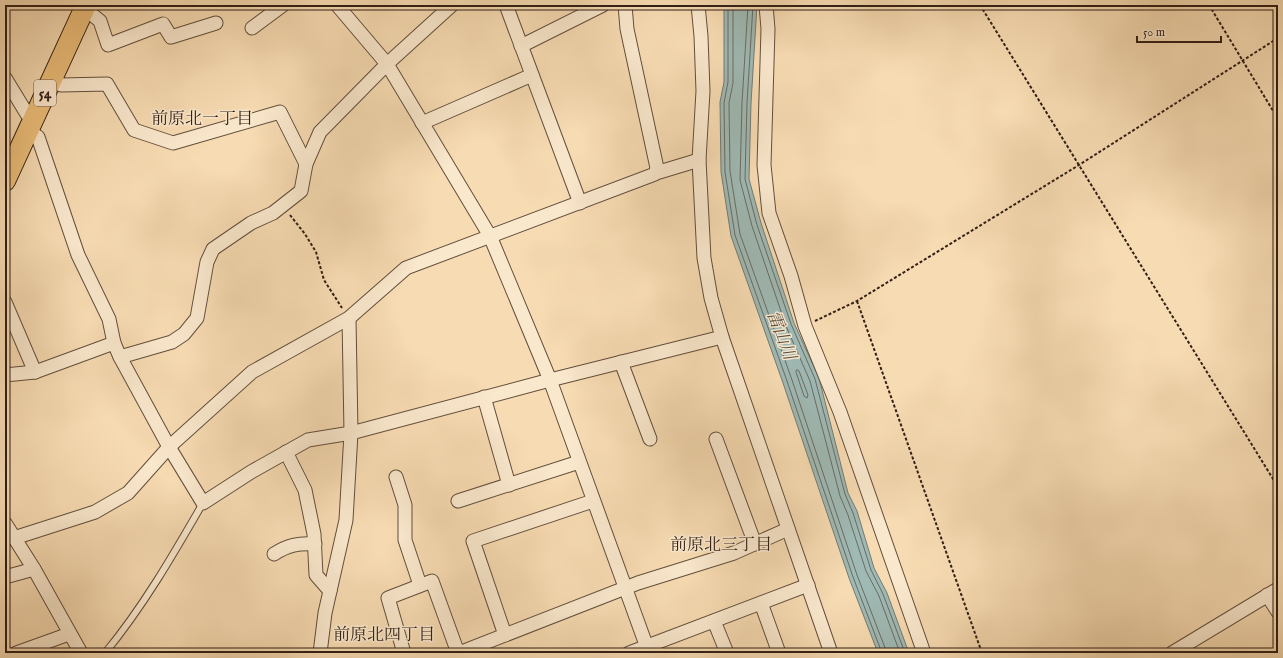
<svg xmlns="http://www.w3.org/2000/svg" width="1283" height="658" font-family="'IM FELL English','Noto Serif JP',serif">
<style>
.water{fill:#9fb9b4;stroke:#737b74}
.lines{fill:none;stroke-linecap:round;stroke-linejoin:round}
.shore{stroke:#686c64;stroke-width:1}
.service-casing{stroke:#624e3c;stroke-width:8}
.minor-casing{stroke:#624e3c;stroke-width:15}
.primary-casing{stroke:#311f15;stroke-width:22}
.path{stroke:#311f15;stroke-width:2;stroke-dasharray:3 2;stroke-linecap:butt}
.service{stroke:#fae8cd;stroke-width:6}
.minor{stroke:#fae8cd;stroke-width:13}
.primary{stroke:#ecbe79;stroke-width:20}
.labels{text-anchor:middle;stroke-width:3;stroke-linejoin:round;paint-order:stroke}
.shield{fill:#fae8cd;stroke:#6d5b4c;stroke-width:1}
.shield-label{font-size:15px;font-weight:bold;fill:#311f15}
.neighbourhood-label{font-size:17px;fill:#311f15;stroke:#fae8cd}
.water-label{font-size:17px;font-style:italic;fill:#524d45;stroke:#fae8cd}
</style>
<rect width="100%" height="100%" fill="#f7dbb2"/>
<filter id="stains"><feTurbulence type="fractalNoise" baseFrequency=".005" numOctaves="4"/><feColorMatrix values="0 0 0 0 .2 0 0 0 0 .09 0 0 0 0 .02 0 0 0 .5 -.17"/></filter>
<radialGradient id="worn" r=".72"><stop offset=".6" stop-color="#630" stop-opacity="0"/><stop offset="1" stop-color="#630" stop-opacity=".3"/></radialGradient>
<polygon class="water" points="724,5 757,5 751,103 749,179 761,223 794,323 819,378 848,493 857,511 874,568 887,593 909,653 878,653 849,578 783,383 731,236 721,172 720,102 724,82"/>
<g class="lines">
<g class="shore">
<polyline points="728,5 728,82 724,103 725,172 735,235 787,381 853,577 882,653"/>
<polyline points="733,5 733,83 729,103 730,171 740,234 792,380 857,575 887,653"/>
<polyline points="748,5 742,103 740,180 752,226 786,326 810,381 840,496 848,515 866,571 879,596 900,653"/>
<polyline points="753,5 747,103 745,179 757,225 791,324 815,379 845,494 853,513 871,570 883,594 905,653"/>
<polygon points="797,370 799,371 808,395 807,398 804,396 796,372"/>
</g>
<defs>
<path id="service" d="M 105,653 C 143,607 173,555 203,503"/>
<g id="minor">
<polyline points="337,5 387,64 490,236 550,380 649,653"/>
<polyline points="506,5 580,203"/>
<polyline points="698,5 701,36 703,91 699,160 704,258 711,298 722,337 831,653"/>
<polyline points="766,5 768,29 764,165 769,213 791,276 805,326 840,412 924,653"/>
<polyline points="84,8 100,21 108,45 163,24 171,37 216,23"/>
<polyline points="252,28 283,5"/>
<polyline points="521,46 603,5"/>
<polyline points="53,77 61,85 107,84 134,130 173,143 280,112 306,164"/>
<polyline points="5,78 27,114 34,117"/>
<polyline points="422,123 532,75"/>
<polyline points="29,131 38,137 78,255 109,319 114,343 120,357 169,447 203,503 251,472 308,440 351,433 550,380 722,337"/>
<polyline points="656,173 699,160"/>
<polyline points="5,302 35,372"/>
<polyline points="120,357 172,342 184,334 197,318 207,262 213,249 251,223 273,213 301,191 306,164 320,132 387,64 452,5"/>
<polyline points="621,362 650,439"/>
<polyline points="5,375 35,372 114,343"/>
<polyline points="484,397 509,485"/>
<polyline points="716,439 755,544"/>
<polyline points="286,452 305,490 314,534 316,575 330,591"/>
<polyline points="396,477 405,505 405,540 420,585"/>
<polyline points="458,501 579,462"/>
<polyline points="5,523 34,569 81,653"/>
<polyline points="14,538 95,512 128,493 169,447 252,372 349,318 406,268 655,174 657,168 627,29 625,5"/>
<path d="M 274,554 C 288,545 298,543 315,544"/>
<polyline points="5,577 34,569"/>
<polyline points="1267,595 1278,612"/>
<polyline points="761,603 779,653"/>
<polyline points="714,621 727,653"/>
<polyline points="505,635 473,541 593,501"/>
<polyline points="16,653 69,634"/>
<polyline points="320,653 325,613 346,520 351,433 349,318"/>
<polyline points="404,653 388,598 432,581 458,653"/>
<polyline points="459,653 638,583 734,553 788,529"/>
<polyline points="629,653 808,585"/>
<polyline points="1172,653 1278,589"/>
</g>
<polyline id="primary" points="5,181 86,5"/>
</defs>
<use href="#service" class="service-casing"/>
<use href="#minor" class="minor-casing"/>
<use href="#primary" class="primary-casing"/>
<g class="path">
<polyline points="980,5 1278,487"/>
<polyline points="1209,5 1278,119"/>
<polyline points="290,215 305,234 316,252 324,280 342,308"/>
<polyline points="857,301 982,653"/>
<polyline points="815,321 857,301 1079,165 1278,38"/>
</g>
<use href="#service" class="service"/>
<use href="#minor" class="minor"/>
<use href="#primary" class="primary"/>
</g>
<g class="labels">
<rect class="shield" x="34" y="80" width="22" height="26" rx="3"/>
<g class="shield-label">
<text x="45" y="98">54</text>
</g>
<g class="neighbourhood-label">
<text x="202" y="124">前原北一丁目</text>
<text x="721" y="550">前原北三丁目</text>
<text x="384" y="640">前原北四丁目</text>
</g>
<g class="water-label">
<text transform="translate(782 335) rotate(69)" y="6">雷山川</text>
</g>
</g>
<rect width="1283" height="658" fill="none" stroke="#f7dbb2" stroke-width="20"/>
<rect x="6" y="6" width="1271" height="646" fill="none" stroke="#311f15" stroke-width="2"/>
<rect x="10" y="10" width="1263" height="638" fill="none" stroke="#311f15"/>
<path d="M1137 36v6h84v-6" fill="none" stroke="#311f15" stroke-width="2"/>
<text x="1143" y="36" font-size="12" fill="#311f15" stroke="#fae8cd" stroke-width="3" paint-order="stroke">50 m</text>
<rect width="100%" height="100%" filter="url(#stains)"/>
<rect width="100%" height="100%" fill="url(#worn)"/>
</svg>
